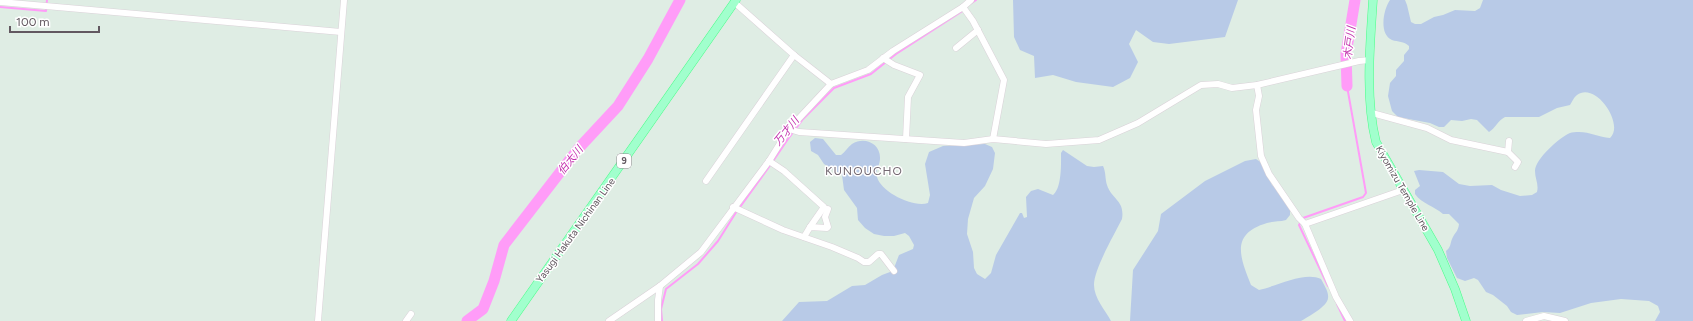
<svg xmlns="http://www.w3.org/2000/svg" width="1693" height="321" font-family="Figtree,'Noto Sans JP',sans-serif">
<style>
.green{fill:#b8cae7}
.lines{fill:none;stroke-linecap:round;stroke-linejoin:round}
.stream{stroke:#ff9cf8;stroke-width:2}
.river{stroke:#ff9cf8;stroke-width:11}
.minor-casing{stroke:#dad2d8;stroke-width:7}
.major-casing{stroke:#47fe87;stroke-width:9}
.minor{stroke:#fff;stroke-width:6}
.major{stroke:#a1ffcd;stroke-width:8}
.labels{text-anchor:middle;stroke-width:3;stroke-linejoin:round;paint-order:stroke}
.shield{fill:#fff;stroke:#918a90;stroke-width:1}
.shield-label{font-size:9px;font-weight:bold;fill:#625860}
.street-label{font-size:10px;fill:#625860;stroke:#fff}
.water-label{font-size:11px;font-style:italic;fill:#c333ae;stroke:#fff}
.quarter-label{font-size:12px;letter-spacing:1px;fill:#746972;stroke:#fff}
</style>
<rect width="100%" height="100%" fill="#dfede4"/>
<g class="green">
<polygon points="1013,0 1238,0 1225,37 1169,44 1153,42 1136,30 1129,44 1138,62 1130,78 1113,87 1076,82 1053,75 1035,78 1034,56 1020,50 1014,37"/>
<path d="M 1390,0 L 1405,0 L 1407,5 L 1411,22 L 1415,24 L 1421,24 L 1434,17 L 1443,15 L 1455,10 L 1475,11 L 1480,8 L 1483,0 L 1693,0 L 1693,321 L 1655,321 L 1660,312 L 1658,306 L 1649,301 L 1621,299 L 1591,303 L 1560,313 L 1543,312 L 1517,315 L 1511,312 L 1507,306 L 1493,295 L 1486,292 L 1478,280 L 1474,278 L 1465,281 L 1457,278 L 1447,258 L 1446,251 C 1451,247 1450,244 1452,239 C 1455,232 1458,232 1459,224 L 1449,214 L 1443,214 C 1434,206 1422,204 1415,194 L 1415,190 L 1420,186 L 1414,171 L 1419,170 L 1443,172 L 1459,184 L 1470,186 L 1492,185 L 1501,190 L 1520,196 L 1532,195 L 1537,192 C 1539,184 1535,179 1535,171 C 1535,159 1559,138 1570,133 C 1572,132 1576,132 1579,132 C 1590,132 1599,137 1610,138 C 1625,125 1596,81 1577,95 C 1574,97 1572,102 1570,105 L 1557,108 L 1539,117 L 1505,117 C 1497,121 1496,128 1489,132 L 1477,120 L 1471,119 L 1462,121 L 1451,120 L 1444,127 L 1439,127 L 1430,123 L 1398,117 L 1392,111 L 1388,96 L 1390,83 L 1396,76 L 1396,70 L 1404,61 L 1404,55 L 1409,49 L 1409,46 C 1404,41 1398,42 1392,40 C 1378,34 1384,8 1390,0 Z"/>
<path d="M 815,138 L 823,139 L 836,155 L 841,155 C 845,152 848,147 852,144 C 865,136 881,144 880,159 C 880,165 875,170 877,177 C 881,192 913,208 928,203 L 930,195 L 925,164 L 929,152 L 943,146 L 985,144 L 992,147 L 995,153 L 993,169 L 985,186 L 974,198 L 968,219 L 967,234 L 973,252 L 974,268 L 977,274 L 985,279 L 991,273 L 996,255 L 1020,213 L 1022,213 L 1024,218 L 1027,217 L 1026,197 L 1031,191 L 1038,189 L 1053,195 C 1062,188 1061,164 1061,153 L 1063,150 L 1087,166 L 1094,167 L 1103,166 C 1106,172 1105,179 1107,185 C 1112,200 1125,200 1122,219 C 1114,235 1094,269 1094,285 C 1094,298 1105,310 1111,321 L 782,321 L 799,302 L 827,301 L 852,286 L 865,285 L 882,275 L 890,272 L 894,268 L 899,255 L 913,249 L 914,245 L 909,236 L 905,233 L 894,236 L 884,236 L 874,234 L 865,228 L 858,220 L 857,208 L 844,190 L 842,175 L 824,164 L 818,155 L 811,151 L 810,142 Z"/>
<path d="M 1256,159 L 1262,163 L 1272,185 L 1277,188 L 1290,209 L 1290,215 L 1286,220 C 1279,222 1273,221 1267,223 C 1230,234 1240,257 1251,285 L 1259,290 C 1277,286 1305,271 1321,279 C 1324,285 1329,292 1328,298 C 1328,306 1308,317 1301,321 L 1130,321 L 1133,270 L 1158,231 L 1161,214 L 1205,181 L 1245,161 Z"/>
</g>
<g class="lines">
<g class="stream">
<polyline points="970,4 976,0"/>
<polyline points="0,7 46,11 47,0"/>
<polyline points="1328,286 1299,225 1303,218 1363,197 1366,193 1347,86"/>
<polyline points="1337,304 1345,321"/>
<polyline points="662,321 661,309 666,289 698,264 718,241 735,214 771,164 788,139 803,119 834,88 871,74 896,54 964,10"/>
</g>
<g class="river">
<polyline points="1347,86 1346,54 1355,0"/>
<polyline points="467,321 483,309 494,281 504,245 578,149 618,106 648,59 680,0"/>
</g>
<defs>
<g id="minor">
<polyline points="0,2 341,32"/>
<polyline points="734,2 794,55 831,84"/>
<polyline points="963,7 973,21 1004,80 993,139"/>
<polyline points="956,48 978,30"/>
<polyline points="883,58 894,65 920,75 908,97 906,139"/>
<polyline points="1257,85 1259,96 1256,110 1261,156 1269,174 1299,218 1305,224 1336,297 1350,321"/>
<polyline points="1372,113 1427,128 1451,140 1508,152 1518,162 1515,167"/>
<polyline points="789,129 799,132 964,143 993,139 1046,144 1099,140 1138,123 1201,85 1218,84 1232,88 1257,85 1359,61 1370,60"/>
<polyline points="1508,152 1509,141"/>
<polyline points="769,161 784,171 824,207 810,227"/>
<polyline points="706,181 794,55"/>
<polyline points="733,207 783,230 832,247 858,258 864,262 869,262 878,254 881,254 894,271"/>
<polyline points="1305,224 1403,190"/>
<polyline points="804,237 810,227 827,228 828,227 825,217 828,209"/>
<polyline points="318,321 344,0"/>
<polyline points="406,321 411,314"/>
<polyline points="609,321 660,286 701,252 769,161 789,129 831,84 868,70 893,51 963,7 971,0"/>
<polyline points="658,321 658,300 660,286"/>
<polyline points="1526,321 1544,316 1565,321"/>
</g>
<g id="major">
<path d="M 1373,0 C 1370,45 1365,98 1376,142 L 1438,250 L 1455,289 L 1466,321"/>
<polyline points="511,321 736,0"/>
</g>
</defs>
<use href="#minor" class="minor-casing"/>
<use href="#major" class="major-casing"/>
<use href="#minor" class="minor"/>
<use href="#major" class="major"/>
</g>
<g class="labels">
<rect class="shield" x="617" y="154" width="14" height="14" rx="3"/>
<g class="shield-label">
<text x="624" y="164">9</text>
</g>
<g class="street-label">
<text transform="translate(1403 188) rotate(60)" y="4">Kiyomizu Temple Line</text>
<text transform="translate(575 230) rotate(-54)" y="4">Yasugi Hakuta Nichinan Line</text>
</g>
<g class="water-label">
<text transform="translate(1349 43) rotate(-83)" y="4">木戸川</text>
<text transform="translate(786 131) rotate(-51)" y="4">万才川</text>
<text transform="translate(570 160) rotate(-51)" y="4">伯太川</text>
</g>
<g class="quarter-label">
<text x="864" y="175">KUNOUCHO</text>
</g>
</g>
<path d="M10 26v6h89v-6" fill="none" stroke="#625860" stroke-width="2"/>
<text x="16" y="26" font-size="12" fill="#625860" stroke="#ffffff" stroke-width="3" paint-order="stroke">100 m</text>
</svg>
